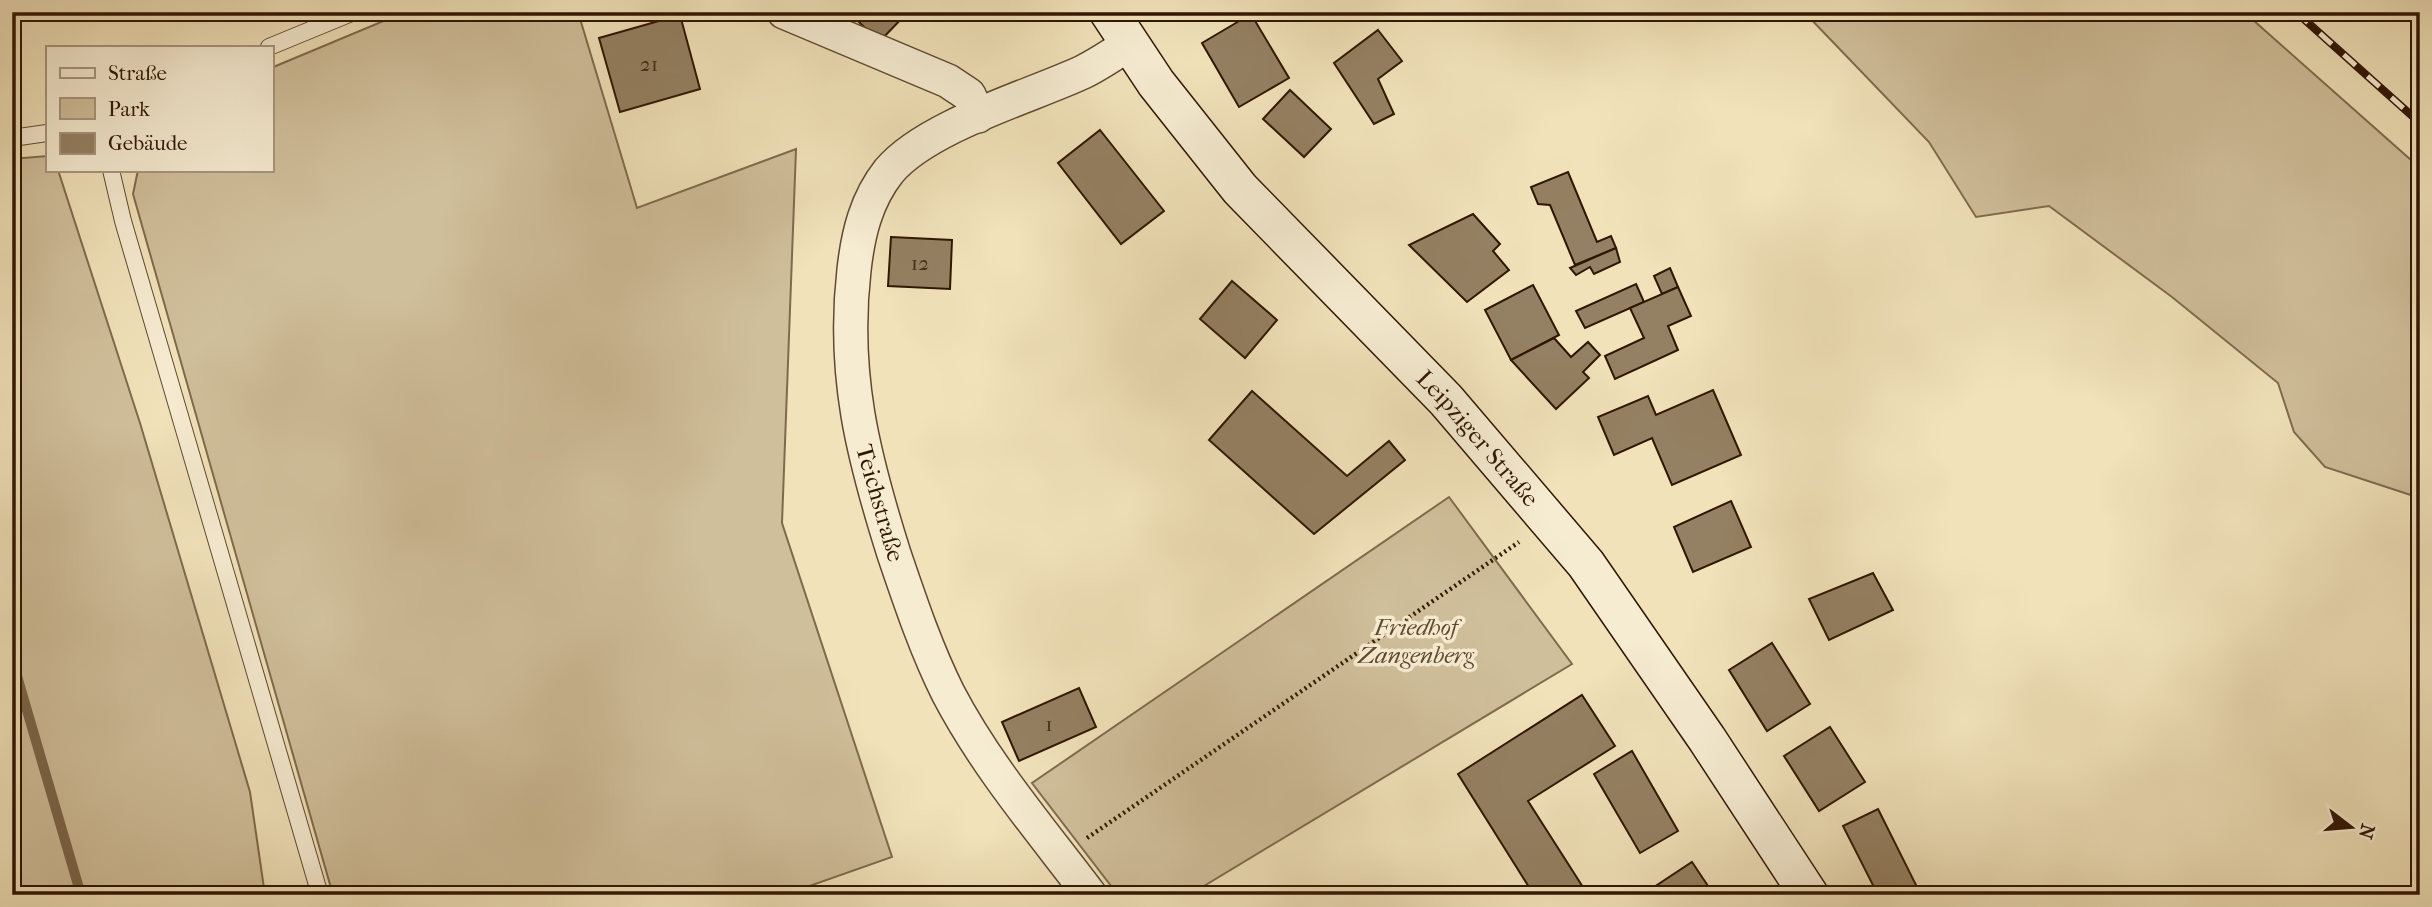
<svg xmlns="http://www.w3.org/2000/svg" width="2432" height="907" font-family="'IM FELL French Canon',serif">
<style>
.green{fill:#d0bf9b;stroke:#806a4e;stroke-width:2}
.lines{fill:none;stroke-linecap:round;stroke-linejoin:round}
.stream{stroke:#7c674b;stroke-width:10}
.building{fill:#948062;stroke:#301602;stroke-width:2}
.lane-casing{stroke:#604930;stroke-width:18}
.street-casing{stroke:#604930;stroke-width:36}
.secondary-casing{stroke:#301602;stroke-width:41}
.path{stroke:#301602;stroke-width:4.5;stroke-dasharray:2 3.5;stroke-linecap:butt}
.lane{stroke:#f6ecd2;stroke-width:16}
.street{stroke:#f6ecd2;stroke-width:33}
.secondary{stroke:#f6ecd2;stroke-width:38}
.rail-casing{stroke:#301602;stroke-width:8}
.rail{stroke:#f6ecd2;stroke-width:5;stroke-dasharray:16;stroke-linecap:butt}
.labels{text-anchor:middle;stroke-width:7;stroke-linejoin:round;paint-order:stroke}
.number-label{font-size:21px;fill:#49301a}
.street-label{font-size:24px;fill:#301602;stroke:#f6ecd2}
.park-label{font-size:24px;font-style:italic;fill:#604930;stroke:#f6ecd2}
</style>
<rect width="100%" height="100%" fill="#f1e2ba"/>
<filter id="stains"><feTurbulence type="fractalNoise" baseFrequency=".00286" numOctaves="4"/><feColorMatrix values="0 0 0 0 .2 0 0 0 0 .09 0 0 0 0 .02 0 0 0 .5 -.17"/></filter>
<radialGradient id="worn" r=".72"><stop offset=".6" stop-color="#630" stop-opacity="0"/><stop offset="1" stop-color="#630" stop-opacity=".3"/></radialGradient>
<g class="green">
<polygon points="405,12 578,12 637,208 796,149 782,523 892,857 784,895 333,895 133,194 138,170 271,170 271,68"/>
<polygon points="1804,12 2244,12 2420,168 2420,498 2325,467 2294,432 2278,383 2172,297 2049,206 1976,217 1929,142"/>
<polygon points="47,156 47,170 58,170 140,423 250,792 265,895 12,895 12,159"/>
<polygon points="1449,497 1572,664 1189,895 1118,895 1032,783"/>
</g>
<g class="lines">
<polyline class="stream" points="12,659 81,895"/>
</g>
<g class="building">
<polygon points="849,12 908,12 879,42"/>
<polygon points="1251,14 1289,78 1239,107 1202,43"/>
<polygon points="680,15 700,89 620,112 599,38"/>
<polygon points="1378,30 1402,61 1378,79 1394,114 1374,124 1334,63"/>
<polygon points="1290,90 1331,129 1304,157 1263,119"/>
<polygon points="1100,130 1164,211 1121,244 1058,163"/>
<polygon points="1568,172 1597,242 1611,236 1616,248 1575,265 1550,205 1538,204 1531,187"/>
<polygon points="1473,214 1500,244 1493,251 1509,270 1467,302 1409,245"/>
<polygon points="891,237 952,240 950,289 888,286"/>
<polygon points="1616,248 1620,262 1594,274 1590,267 1576,275 1570,268"/>
<polygon points="1670,268 1678,287 1662,294 1654,276"/>
<polygon points="1232,281 1277,320 1245,358 1200,319"/>
<polygon points="1636,284 1644,302 1585,328 1576,311"/>
<polygon points="1533,285 1559,335 1511,360 1485,310"/>
<polygon points="1678,287 1691,316 1668,326 1678,350 1615,379 1605,356 1644,338 1630,308"/>
<polygon points="1554,338 1571,357 1588,342 1600,355 1583,372 1589,378 1556,409 1511,360"/>
<polygon points="1713,390 1741,455 1672,485 1652,438 1614,455 1598,417 1648,396 1656,415"/>
<polygon points="1252,391 1347,476 1389,441 1405,460 1314,534 1209,440"/>
<polygon points="1731,501 1751,547 1693,572 1674,527"/>
<polygon points="1873,573 1893,610 1829,640 1809,599"/>
<polygon points="1772,643 1810,704 1767,731 1729,670"/>
<polygon points="1079,688 1096,727 1019,761 1002,722"/>
<polygon points="1582,695 1615,746 1528,801 1588,895 1534,895 1458,774"/>
<polygon points="1830,727 1865,782 1819,811 1784,756"/>
<polygon points="1632,751 1678,831 1640,853 1594,774"/>
<polygon points="1878,809 1917,887 1902,895 1878,895 1843,826"/>
<polygon points="1692,862 1714,895 1642,895"/>
</g>
<g class="lines">
<defs>
<g id="lane">
<polyline points="269,47 354,12"/>
<polyline points="12,138 47,133"/>
<polyline points="111,170 123,221 320,895"/>
</g>
<g id="street">
<polyline points="784,12 948,81 969,95 978,116"/>
<path d="M 1090,895 C 1041,830 986,766 948,693 C 926,649 910,601 894,554 C 863,456 842,374 854,270 C 858,234 866,200 889,171 C 927,126 1029,97 1083,72 C 1099,64 1114,54 1129,44"/>
</g>
<g id="secondary">
<path id="s1" d="M 1109,12 L 1156,83 L 1240,189 L 1446,400 L 1586,564 L 1707,739 L 1809,895"/>
</g>
</defs>
<use href="#lane" class="lane-casing"/>
<use href="#street" class="street-casing"/>
<use href="#secondary" class="secondary-casing"/>
<polyline class="path" points="1087,838 1519,542"/>
<use href="#lane" class="lane"/>
<use href="#street" class="street"/>
<use href="#secondary" class="secondary"/>
<defs>
<polyline id="rail" points="2296,12 2420,123"/>
</defs>
<use href="#rail" class="rail-casing"/>
<use href="#rail" class="rail"/>
</g>
<g class="labels">
<g class="number-label">
<text x="649" y="71">21</text>
<text x="920" y="270">12</text>
<text x="1049" y="731">1</text>
</g>
<g class="street-label">
<text dy="8" stroke="none"><textPath href="#s1" startOffset="565">Leipziger Straße</textPath></text>
<text transform="translate(880 503) rotate(74)" y="8">Teichstraße</text>
</g>
<g class="park-label">
<text x="1416" y="635">Friedhof<tspan x="1416" dy="28">Zangenberg</tspan></text>
</g>
</g>
<rect width="2432" height="907" fill="none" stroke="#f1e2ba" stroke-width="42"/>
<rect x="14" y="14" width="2404" height="879" fill="none" stroke="#301602" stroke-width="3.5"/>
<rect x="21" y="21" width="2390" height="865" fill="none" stroke="#301602" stroke-width="2"/>
<rect x="46" y="46" width="228" height="126" fill="#f6ecd2" stroke="#a7967f" stroke-width="2"/>
<rect x="60" y="68" width="35" height="10" fill="#f6ecd2" stroke="#a7967f" stroke-width="2"/>
<text x="108" y="80" font-size="21" fill="#301602">Straße</text>
<rect x="60" y="98" width="35" height="21" fill="#d0bf9b" stroke="#a7967f" stroke-width="2"/>
<text x="108" y="116" font-size="21" fill="#301602">Park</text>
<rect x="60" y="133" width="35" height="21" fill="#948062" stroke="#a7967f" stroke-width="2"/>
<text x="108" y="150" font-size="21" fill="#301602">Gebäude</text>
<g transform="translate(2351 827) rotate(106)" stroke="#f6ecd2" stroke-width="5" paint-order="stroke">
<path d="M0-5L12 26L0 18L-12 26Z" fill="#301602"/>
<text y="-10" font-size="19" font-weight="bold" text-anchor="middle" fill="#301602">N</text>
</g>
<rect width="100%" height="100%" filter="url(#stains)"/>
<rect width="100%" height="100%" fill="url(#worn)"/>
</svg>
